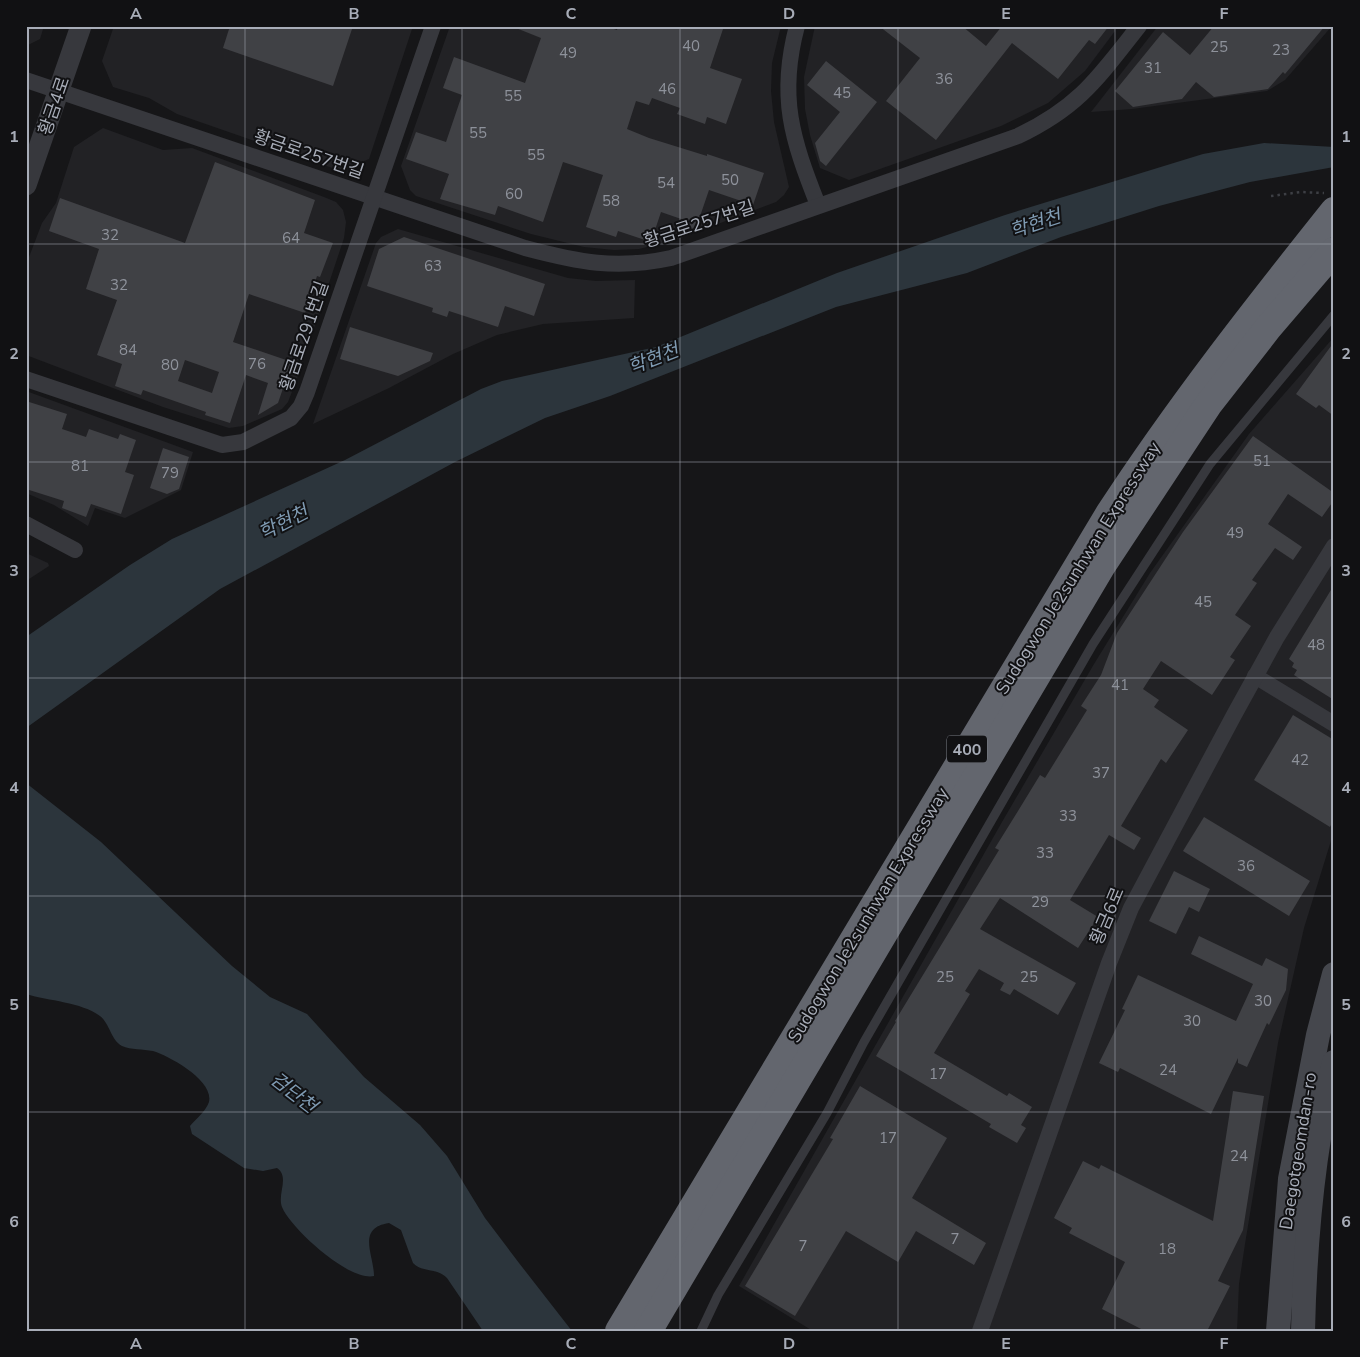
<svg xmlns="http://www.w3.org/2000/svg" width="1360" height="1357" font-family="'Nunito Sans','Noto Sans KR',sans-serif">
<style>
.built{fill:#222225}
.water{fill:#2c353c}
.building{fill:#404145;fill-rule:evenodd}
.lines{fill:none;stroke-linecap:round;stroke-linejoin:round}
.path{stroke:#3d3f44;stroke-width:2.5;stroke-dasharray:2.5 4;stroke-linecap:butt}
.service{stroke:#37383d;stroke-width:9}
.minor{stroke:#37383d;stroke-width:16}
.tertiary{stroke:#37383d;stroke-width:21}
.secondary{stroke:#45474d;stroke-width:24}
.motorway{stroke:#63666e;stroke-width:28}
.grid{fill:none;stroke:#a8adb8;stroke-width:1;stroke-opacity:0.55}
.labels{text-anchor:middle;stroke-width:4;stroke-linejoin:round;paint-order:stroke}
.number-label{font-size:15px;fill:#8e929b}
.shield{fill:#111113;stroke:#7b7e86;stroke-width:1}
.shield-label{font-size:16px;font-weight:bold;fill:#a8adb8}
.street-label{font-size:18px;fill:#a8adb8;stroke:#111113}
.water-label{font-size:19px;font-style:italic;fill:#7f9bb3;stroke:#111113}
.neatline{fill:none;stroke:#a8adb8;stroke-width:2}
.grid-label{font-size:16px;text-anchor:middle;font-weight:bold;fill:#a8adb8}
</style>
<rect width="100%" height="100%" fill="#161618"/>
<g class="built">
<polygon points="26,26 44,26 40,39 26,46"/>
<polygon points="114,26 413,26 369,159 341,171 177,114 149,98 113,87 102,61"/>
<polygon points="450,26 781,26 772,63 771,91 774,122 789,187 784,195 776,202 678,239 639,249 614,250 584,247 531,234 416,196 410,190 401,166"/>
<polygon points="815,26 1116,26 1115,31 1085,71 1048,103 1001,126 849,180 820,168 810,135 805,109 804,77"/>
<polygon points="1158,26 1332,26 1285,80 1267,91 1132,109 1091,112"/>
<polygon points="103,128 163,150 192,148 324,197 336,202 343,210 346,222 344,238 298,376 288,402 282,409 243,426 229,428 163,407 26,355 26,265 42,223 56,203 74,147"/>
<polygon points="398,229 568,278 596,281 635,280 634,318 543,324 497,335 453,354 389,388 313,424 376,243 381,237"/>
<polygon points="1334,337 1334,831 1304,928 1278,1043 1245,1244 1239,1284 1237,1331 813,1331 739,1286 1002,822 1094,664 1150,573 1249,434"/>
<polygon points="26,391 193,452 181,490 125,518 95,508 88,526 54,505 26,493"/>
<polygon points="26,553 48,563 49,566 26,581"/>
</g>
<g class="water">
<polygon points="1264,143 1334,147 1334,167 1250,182 1159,206 1061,237 967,273 836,307 610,396 545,418 455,462 220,589 26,728 26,637 130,565 172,539 345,460 481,389 502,381 656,347 837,273 1005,215 1203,154"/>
<path d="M 26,783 L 101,842 L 232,966 L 270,997 L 307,1014 L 364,1077 L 420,1125 L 447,1156 L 485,1218 L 519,1263 L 572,1331 L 483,1331 L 447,1278 C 436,1267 422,1273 413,1263 L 401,1230 L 389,1223 C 356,1228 374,1255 374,1276 C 350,1282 291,1229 282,1207 C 277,1194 290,1177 277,1168 L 263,1171 L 244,1168 L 192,1134 L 190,1126 C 196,1119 206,1111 209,1102 C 214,1080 169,1056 153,1051 C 143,1049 131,1050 122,1046 C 111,1040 110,1024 100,1016 C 81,1002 49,1001 26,994 Z"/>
</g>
<g class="building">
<polygon points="230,26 353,26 333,86 223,48"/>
<polygon points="511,26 605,26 617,30 618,26 724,26 710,68 742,79 726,124 707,117 705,124 677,114 680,108 652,98 649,105 636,101 627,129 649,138 707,156 707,154 764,173 753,205 709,190 696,228 688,232 681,230 684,220 661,212 651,242 618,231 616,237 586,227 603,175 563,162 543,222 498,206 495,215 440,199 449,174 406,159 416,132 446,142 462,95 443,88 454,57 525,83 541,38"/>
<polygon points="879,26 962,26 986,46 1002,26 1109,26 1095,44 1089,40 1058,79 1012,43 936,140 886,101 920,58"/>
<polygon points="1214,26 1325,26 1285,74 1283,72 1268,89 1214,97 1196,82 1182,99 1133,107 1115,91 1163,32 1190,55"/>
<polygon points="826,61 877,102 826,166 820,161 815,143 840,112 807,85"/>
<path d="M 215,162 L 315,200 L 304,233 L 333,243 L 320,277 L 317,276 L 305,313 L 249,294 L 233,342 L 292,362 L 278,403 L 258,415 L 268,383 L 246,375 L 230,423 L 205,415 L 206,412 L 143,390 L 141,395 L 115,386 L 122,364 L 97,355 L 117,300 L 86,289 L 99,249 L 49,231 L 60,198 L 185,243 ZM 185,360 L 219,372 L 212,393 L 178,381 Z"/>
<polygon points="404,237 545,284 534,316 505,306 498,327 449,311 447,317 432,312 433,308 367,286 379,249"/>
<polygon points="350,327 433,353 430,361 398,376 340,359"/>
<polygon points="1334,342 1334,416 1319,405 1316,408 1296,394"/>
<polygon points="26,401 67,414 62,429 86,437 89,429 118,439 120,434 136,440 125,472 134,475 121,514 91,504 86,517 62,508 64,501 26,489"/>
<polygon points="1253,436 1334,493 1334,500 1322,517 1288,494 1268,524 1302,547 1293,560 1275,548 1252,580 1257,583 1235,615 1251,626 1230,657 1235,660 1212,695 1161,661 1143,689 1159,700 1154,707 1188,730 1166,763 1161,759 1121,826 1141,838 1134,850 1109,835 1070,900 1098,917 1078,948 1000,898 980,929 1076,983 1058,1015 1014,989 1010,995 1000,990 1004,983 979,969 965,991 970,994 934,1053 1007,1096 1009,1093 1032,1107 1021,1125 1026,1128 1017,1143 989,1127 991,1124 876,1056 896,1022 895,1021 999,850 995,848 1018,811 1040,775 1045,778 1087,710 1081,706 1101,675 1117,633 1183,532"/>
<polygon points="163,448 189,457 179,489 167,494 150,488"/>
<polygon points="1334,585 1334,700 1294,675 1297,670 1292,667 1294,663 1289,659"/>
<polygon points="1293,715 1334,740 1334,819 1330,827 1254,780"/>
<polygon points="1204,817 1310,881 1289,916 1183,851"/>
<polygon points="1174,871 1210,889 1199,912 1189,907 1176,934 1149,921"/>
<polygon points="1199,936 1262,966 1266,958 1288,969 1286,990 1269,1025 1267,1023 1247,1067 1238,1063 1238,1058 1211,1114 1120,1068 1118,1072 1099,1063 1125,1010 1122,1009 1138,975 1236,1021 1253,984 1191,954"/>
<polygon points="860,1086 947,1138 912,1198 986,1243 974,1265 916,1231 898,1262 846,1231 795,1316 745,1286 833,1139 830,1138"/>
<polygon points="1233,1091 1264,1096 1243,1230 1218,1281 1230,1286 1207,1331 1145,1331 1102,1309 1125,1262 1069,1233 1072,1228 1054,1218 1083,1161 1099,1169 1101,1165 1213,1221"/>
</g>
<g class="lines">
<polyline class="path" points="1271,196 1301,192 1324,193"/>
<polyline class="service" points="701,1331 718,1295 827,1113 864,1042 1093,644 1210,464 1334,315"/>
<g class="minor">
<path d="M 797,26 C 778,97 792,139 818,205"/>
<path d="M 26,80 L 525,248 C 578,262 616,270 671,258 L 1018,136 C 1079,107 1098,78 1139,26"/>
<polyline points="26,379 222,445 243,442 291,418 301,406 307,392 433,26"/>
<polyline points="26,524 75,550"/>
<polyline points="1255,676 1334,724"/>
<polyline points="980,1331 1109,963 1131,908 1234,715 1277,637 1334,546"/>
</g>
<polyline class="tertiary" points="26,185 81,26"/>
<g class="secondary">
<polyline points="1278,1331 1290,1179 1318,1035 1334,974"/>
<path d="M 1303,1331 C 1305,1242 1313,1149 1334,1062"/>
</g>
<g class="motorway">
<path d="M 619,1331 L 1109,514 C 1178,408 1255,310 1334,211"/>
<polyline points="648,1331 1101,567 1208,405 1268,328 1334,251"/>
</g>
</g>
<path class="grid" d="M 245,26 L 245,1331M 462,26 L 462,1331M 680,26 L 680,1331M 898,26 L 898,1331M 1115,26 L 1115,1331M 26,244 L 1334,244M 26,462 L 1334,462M 26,678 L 1334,678M 26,896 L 1334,896M 26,1112 L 1334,1112"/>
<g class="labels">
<g class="number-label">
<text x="691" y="51">40</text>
<text x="1219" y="52">25</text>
<text x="1281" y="55">23</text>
<text x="568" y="58">49</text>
<text x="1153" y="73">31</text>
<text x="944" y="84">36</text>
<text x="667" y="94">46</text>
<text x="842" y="98">45</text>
<text x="513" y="101">55</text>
<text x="478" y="138">55</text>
<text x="536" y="160">55</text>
<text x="730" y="185">50</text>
<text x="666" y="188">54</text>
<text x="514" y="199">60</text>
<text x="611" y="206">58</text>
<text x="110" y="240">32</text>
<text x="291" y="243">64</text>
<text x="433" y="271">63</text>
<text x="119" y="290">32</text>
<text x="128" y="355">84</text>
<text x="257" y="369">76</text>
<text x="170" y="370">80</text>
<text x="1262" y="466">51</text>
<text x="80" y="471">81</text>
<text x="170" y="478">79</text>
<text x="1235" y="538">49</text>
<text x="1203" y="607">45</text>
<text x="1316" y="650">48</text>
<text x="1120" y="690">41</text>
<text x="1300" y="765">42</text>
<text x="1101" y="778">37</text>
<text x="1068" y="821">33</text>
<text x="1045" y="858">33</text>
<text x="1246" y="871">36</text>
<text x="1040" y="907">29</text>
<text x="945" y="982">25</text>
<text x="1029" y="982">25</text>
<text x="1263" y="1006">30</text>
<text x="1192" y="1026">30</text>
<text x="1168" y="1075">24</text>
<text x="938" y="1079">17</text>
<text x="888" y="1143">17</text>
<text x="1239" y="1161">24</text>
<text x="955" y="1244">7</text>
<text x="803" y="1251">7</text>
<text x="1167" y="1254">18</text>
</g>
<rect class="shield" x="947" y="735.5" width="40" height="27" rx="4"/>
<g class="shield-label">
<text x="967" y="755">400</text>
</g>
<g class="street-label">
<text transform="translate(54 106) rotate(-71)" y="6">황금4로</text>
<text transform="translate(309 154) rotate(19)" y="6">황금로257번길</text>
<text transform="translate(699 224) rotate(-18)" y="6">황금로257번길</text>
<text transform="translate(304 336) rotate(-71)" y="6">황금로291번길</text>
<text transform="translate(1078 568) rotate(-58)" y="6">Sudogwon Je2sunhwan Expressway</text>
<text transform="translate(868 915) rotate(-59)" y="6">Sudogwon Je2sunhwan Expressway</text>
<text transform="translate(1107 916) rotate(-67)" y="6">황금6로</text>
<text transform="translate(1298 1151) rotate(-81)" y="6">Daegotgeomdan-ro</text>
</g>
<g class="water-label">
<text transform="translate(1035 223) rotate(-18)" y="7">학현천</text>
<text transform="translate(653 358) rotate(-21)" y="7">학현천</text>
<text transform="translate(283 522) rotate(-27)" y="7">학현천</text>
<text transform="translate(294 1092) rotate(38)" y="7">검단천</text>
</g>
</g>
<rect width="1360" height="1357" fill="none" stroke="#111113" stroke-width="55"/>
<rect x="28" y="28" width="1304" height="1302" class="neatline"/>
<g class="grid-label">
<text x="136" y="19">A</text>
<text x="354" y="19">B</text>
<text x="571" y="19">C</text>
<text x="789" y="19">D</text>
<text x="1006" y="19">E</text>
<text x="1224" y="19">F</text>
<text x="14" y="142">1</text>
<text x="1346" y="142">1</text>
<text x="14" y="359">2</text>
<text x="1346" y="359">2</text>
<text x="14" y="576">3</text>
<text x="1346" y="576">3</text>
<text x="14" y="793">4</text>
<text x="1346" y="793">4</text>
<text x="14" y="1010">5</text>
<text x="1346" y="1010">5</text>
<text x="14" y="1227">6</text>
<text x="1346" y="1227">6</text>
<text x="136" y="1349">A</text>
<text x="354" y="1349">B</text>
<text x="571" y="1349">C</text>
<text x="789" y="1349">D</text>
<text x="1006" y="1349">E</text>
<text x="1224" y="1349">F</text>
</g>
</svg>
